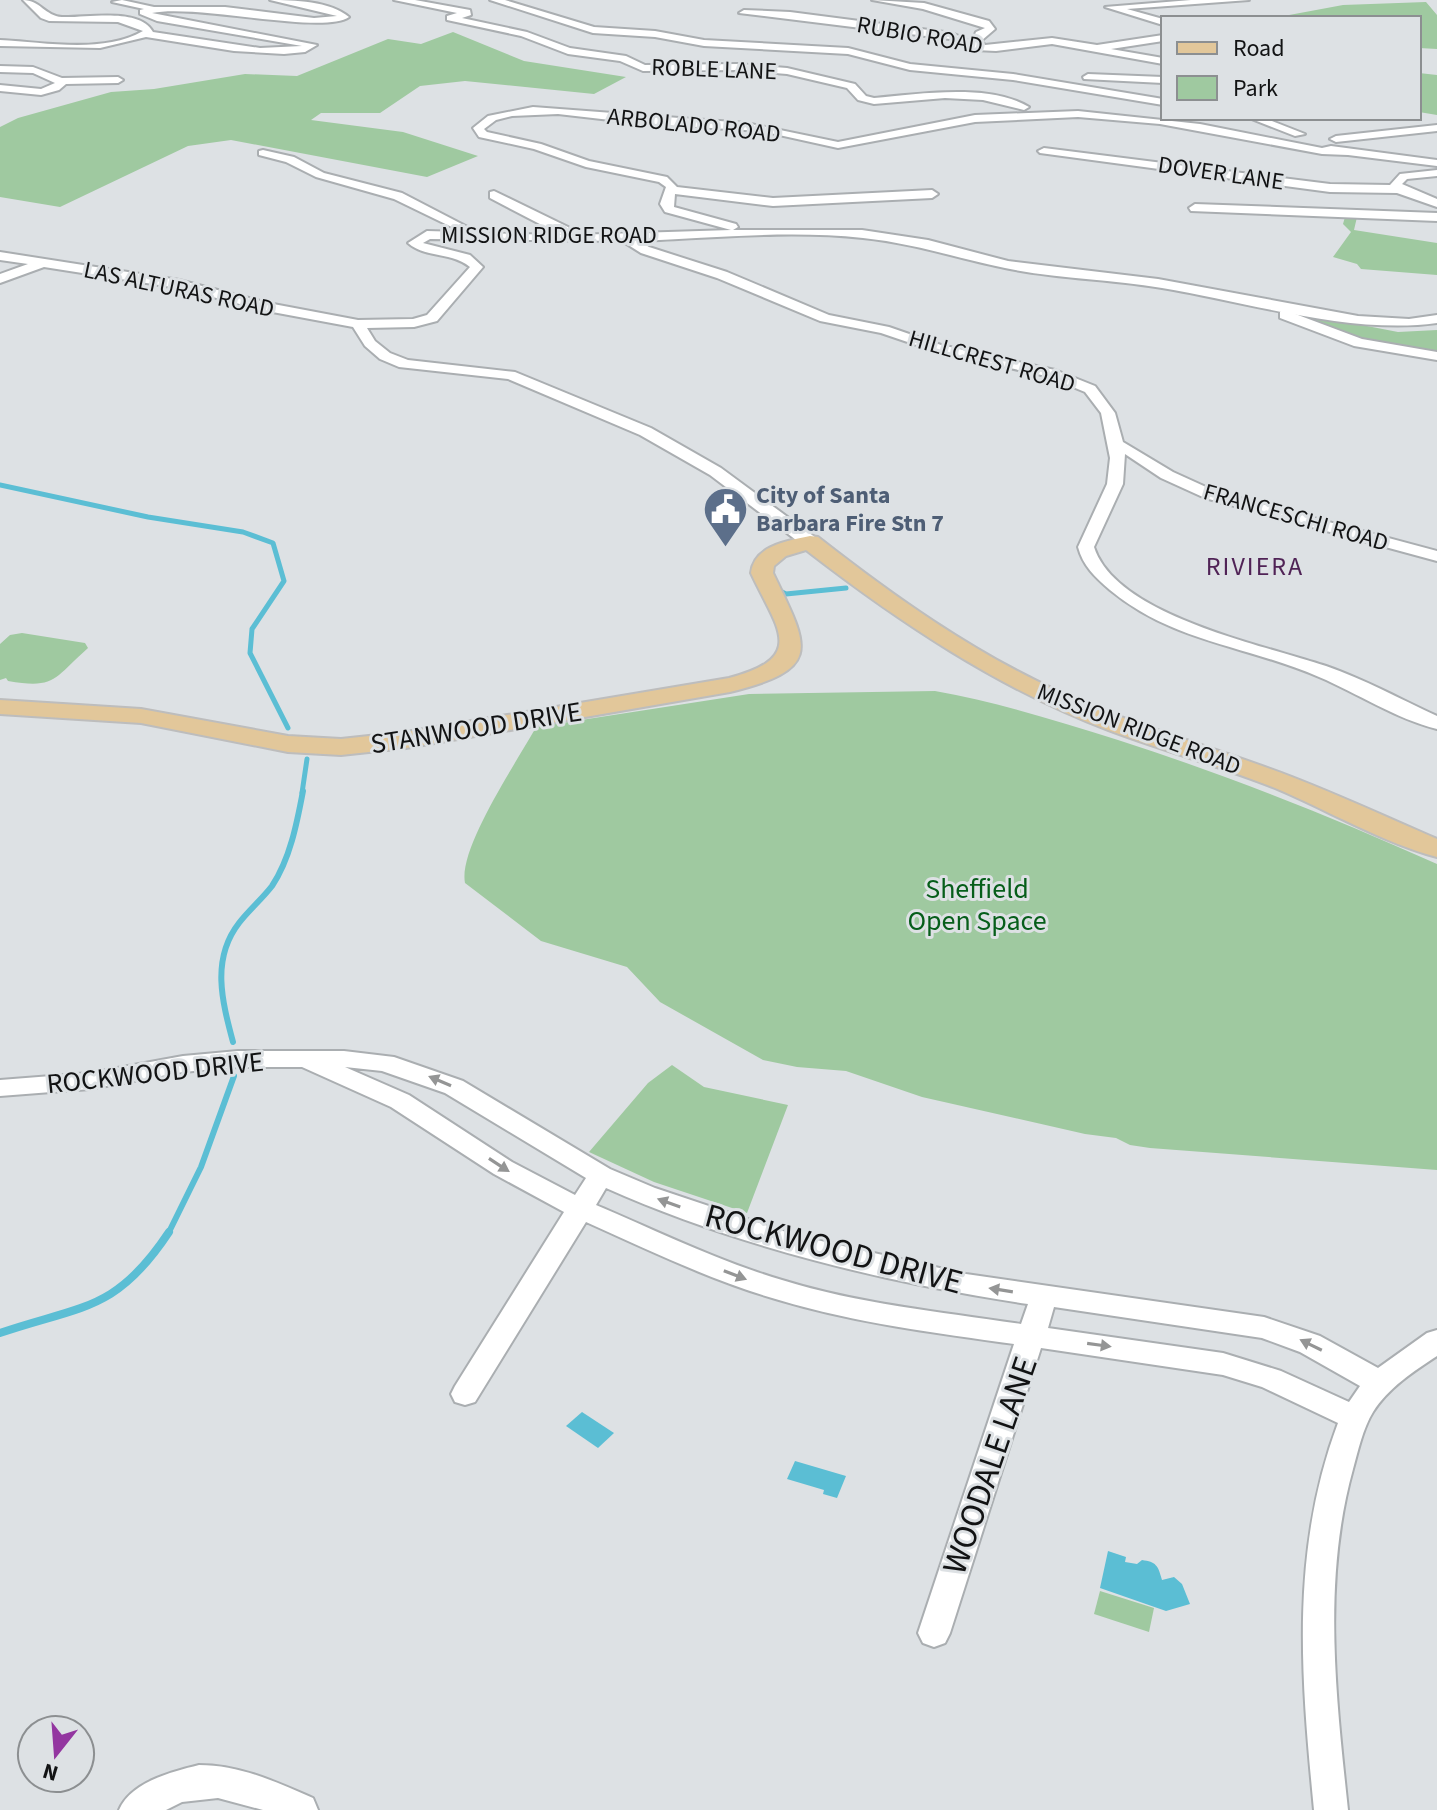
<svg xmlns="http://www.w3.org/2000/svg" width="1437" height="1810" font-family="'Source Sans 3',sans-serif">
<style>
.green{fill:#9fc9a0}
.water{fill:#5bbed4}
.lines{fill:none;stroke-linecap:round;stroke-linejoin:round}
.stream-far2{stroke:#5bbed4;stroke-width:5}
.stream-far1{stroke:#5bbed4;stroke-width:6}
.stream{stroke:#5bbed4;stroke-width:8}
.minor-casing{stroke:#aaaeb1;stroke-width:4}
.major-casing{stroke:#bdbdbd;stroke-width:4}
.minor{fill:#fff;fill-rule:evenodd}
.major{fill:#e2c79a;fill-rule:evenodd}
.oneway{fill:#949595}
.labels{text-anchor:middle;stroke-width:6;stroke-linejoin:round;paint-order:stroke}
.far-street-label{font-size:24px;fill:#121314;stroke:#dde1e4}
.far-service-label{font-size:24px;font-weight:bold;fill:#4e5e75;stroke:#dde1e4;text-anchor:start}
.far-neighbourhood-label{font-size:26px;letter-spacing:2px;fill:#502356;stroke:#dde1e4}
.street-label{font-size:28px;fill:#121314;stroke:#dde1e4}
.park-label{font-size:28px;fill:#065e1a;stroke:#dde1e4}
.near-street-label{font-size:34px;fill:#121314;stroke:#dde1e4}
</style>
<rect width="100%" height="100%" fill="#dde1e4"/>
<g class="green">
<polygon points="1426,2 1437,15 1437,49 1419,48 1419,18 1273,18 1343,5"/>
<polygon points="453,32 524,61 626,77 594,94 465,81 420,86 380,113 321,113 311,120 403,132 478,156 427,177 231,140 188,146 60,207 0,197 0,127 18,118 111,92 154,89 245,74 297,76 388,39 421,44"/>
<polygon points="1419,73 1437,75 1437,115 1419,112"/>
<polygon points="1345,217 1357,217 1354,230 1437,243 1437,275 1361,269 1357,264 1333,257 1351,232 1343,224"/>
<polygon points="1274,308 1398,332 1437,330 1437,353 1371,343"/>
<path d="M 22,633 L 85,643 L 88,648 C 53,679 56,689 8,681 L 6,678 L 0,680 L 0,644 L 10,635 Z"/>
<path d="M 935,691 C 997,702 1057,721 1118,740 C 1227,775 1332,817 1437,864 L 1437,1170 L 1150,1148 L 1130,1145 L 1116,1138 L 1085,1134 L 922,1097 L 846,1071 L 797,1067 L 763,1060 L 660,1002 L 627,967 L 541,941 L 465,883 C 458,848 517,762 536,727 L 749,694 Z"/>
<polygon points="672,1065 704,1087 788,1105 747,1213 654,1182 589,1152 648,1083"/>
<polygon points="1100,1591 1154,1608 1149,1632 1094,1614"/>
</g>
<g class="water">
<polygon points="582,1412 614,1433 598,1448 566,1426"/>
<polygon points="795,1461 846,1476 837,1498 823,1494 824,1490 787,1479"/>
<path d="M 1108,1551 L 1126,1557 L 1125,1562 L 1137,1564 L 1142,1560 C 1156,1562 1158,1565 1162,1580 L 1174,1577 L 1182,1584 L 1190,1604 L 1166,1611 L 1100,1588 Z"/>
</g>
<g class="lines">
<g class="stream-far2">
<polyline points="0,485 148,517 243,532 273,543 284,581 252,629 250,653 288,728"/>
<polyline points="780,591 786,594 846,588"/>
<polyline points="302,793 307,759"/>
</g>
<g class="stream-far1">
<path d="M 233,1042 C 222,1001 211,959 239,923 C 249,910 262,899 272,886 C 290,859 297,823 303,791"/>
<polyline points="168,1234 201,1167 234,1076"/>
</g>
<path class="stream" d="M 0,1333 C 82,1305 116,1312 169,1232"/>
<defs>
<g id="minor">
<path d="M 23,0 C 40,0 45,16 62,17 C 87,18 140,7 153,32 L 260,48 L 302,46 L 157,21 L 140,14 L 140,10 L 144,9 L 112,2 L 122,0 L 154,7 L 225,7 L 314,18 L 337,16 L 270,0 C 294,0 330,1 349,17 C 323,35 198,4 152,13 L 317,45 L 305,52 L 284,54 L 234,51 L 146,37 L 100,48 L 0,46 L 0,40 C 44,42 103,54 143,31 L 118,22 L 49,21 L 41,18 Z"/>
<path d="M 394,0 L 415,0 L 470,10 L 471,15 L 462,18 L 527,32 L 570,48 L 626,56 L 645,65 L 737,64 L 787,68 L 855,84 L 866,96 L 874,98 C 919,94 990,83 1029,107 L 1024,110 L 983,100 L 945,98 L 874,104 L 858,100 L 847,88 L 787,74 L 737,70 L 643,71 L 620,61 L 568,54 L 521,36 L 447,20 L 447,16 L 457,13 Z"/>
<polygon points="490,0 505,0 594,27 655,31 704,40 848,48 910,64 1013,74 1163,99 1163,105 1013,80 910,70 848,54 704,46 655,37 593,33"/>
<polygon points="872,0 924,3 989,21 995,29 981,41 985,45 1052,38 1097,45 1163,35 1163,41 1111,49 1163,58 1163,64 1052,44 996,51 975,50 950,39 739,13 744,10 790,12 952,33 972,42 976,32 985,28 923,9"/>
<polygon points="1191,0 1249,0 1127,9 1163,19 1163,25 1105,7"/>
<polygon points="0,66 33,67 62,78 118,77 123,80 118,83 66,84 59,90 41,95 0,91 0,85 41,89 55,83 33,73 0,72"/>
<polygon points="1088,74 1163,77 1163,83 1084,79 1083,77"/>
<path d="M 533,107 L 746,123 L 838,142 L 975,115 L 1078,111 L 1200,124 L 1322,148 L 1331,146 L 1437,160 L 1437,166 L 1348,155 L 1322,154 L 1160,124 L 1078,117 L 975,122 L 838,148 L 761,131 L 645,124 L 558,114 L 512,116 L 496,120 L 484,129 L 487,132 L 541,144 L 589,161 L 667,177 L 677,187 L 773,198 L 932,190 L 938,194 L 932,198 L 773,206 L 675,194 L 674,207 L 736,224 L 738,227 L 733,230 L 862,230 L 928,240 L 1008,261 L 1158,279 L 1358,316 L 1409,319 L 1437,315 L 1437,323 C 1351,335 1247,302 1162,288 C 1110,279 1056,279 1005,268 C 957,258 912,243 863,238 C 789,230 712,238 639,241 L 649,247 L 727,272 L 829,315 L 889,327 L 941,345 L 1055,370 L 1095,386 L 1115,413 L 1123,442 L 1173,472 L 1217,492 L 1437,551 L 1437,561 L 1205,498 L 1161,478 L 1125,454 L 1123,484 L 1094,547 C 1116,616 1264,645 1326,666 C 1364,679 1400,699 1437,716 L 1437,729 C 1396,719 1357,693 1319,677 C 1246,645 1174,643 1110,590 C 1095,577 1083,566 1078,547 L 1107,484 L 1110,458 L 1101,413 L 1085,392 L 1046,376 L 937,352 L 881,333 L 820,321 L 717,278 L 641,253 L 622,241 L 430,239 L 423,243 L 470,255 L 483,267 L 437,321 L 414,327 L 367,328 L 375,341 L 390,353 L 408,360 L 515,372 L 651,428 L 721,468 L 816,538 L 818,542 L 816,546 L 804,546 L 710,475 L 640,435 L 508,379 L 399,367 L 380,359 L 365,346 L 353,327 L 267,311 L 178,288 L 44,267 L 0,283 L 0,274 L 28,264 L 0,260 L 0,252 L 179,280 L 268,303 L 358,320 L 413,319 L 427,315 L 470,267 C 452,252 425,258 408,243 L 427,231 L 462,232 L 394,199 L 316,177 L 286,162 L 259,155 L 259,151 L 263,150 L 294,157 L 324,173 L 402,193 L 479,233 L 561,235 L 490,198 L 490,192 L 494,191 L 568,227 L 573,235 L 731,230 L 665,212 L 660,204 L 666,187 L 659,182 L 586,167 L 534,149 L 479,137 L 473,128 L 488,116 Z"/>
<polygon points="1249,118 1264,118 1305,134 1295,136"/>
<polygon points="1437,125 1437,131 1336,142 1330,139 1336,136"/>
<polygon points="1044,148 1330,184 1390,185 1400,174 1437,170 1437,176 1407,179 1402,184 1437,199 1437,207 1397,193 1330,192 1040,153 1038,151"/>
<polygon points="1195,204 1437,213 1437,221 1191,211 1189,208"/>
<polygon points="1280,312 1290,312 1362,339 1437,352 1437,360 1354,346 1280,318"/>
<path d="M 238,1051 L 344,1051 L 394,1057 L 463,1081 L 610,1169 L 655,1188 L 795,1235 L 966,1274 L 1264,1317 L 1320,1336 L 1378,1368 L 1427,1333 L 1437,1330 L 1437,1356 C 1414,1371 1388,1388 1373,1412 C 1363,1428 1358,1451 1353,1469 C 1322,1580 1336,1697 1348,1810 L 1314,1810 C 1301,1676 1290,1551 1338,1423 L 1262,1387 L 1223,1375 L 1041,1348 L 950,1633 L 945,1643 L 934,1647 L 923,1643 L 918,1633 L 1014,1344 C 935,1333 856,1323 779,1300 C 712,1281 649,1250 586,1222 L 475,1402 L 465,1405 L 455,1402 L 451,1394 L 455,1386 L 564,1212 L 494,1174 L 391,1107 L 302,1067 L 238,1067 L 183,1072 L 90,1089 L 0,1096 L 0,1080 L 90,1073 L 183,1056 ZM 345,1067 L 382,1071 L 445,1093 L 586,1178 L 575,1195 L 512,1162 L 409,1095 ZM 606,1188 C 736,1246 887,1283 1028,1304 L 1021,1324 C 941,1312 859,1304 782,1280 C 718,1261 657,1231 596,1205 ZM 1054,1307 L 1262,1338 L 1300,1352 L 1360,1386 L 1349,1402 L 1281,1371 L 1223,1353 L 1048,1328 Z"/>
<path d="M 199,1765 C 240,1765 276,1782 313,1798 L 318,1810 L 263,1810 L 218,1798 L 182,1802 L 166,1810 L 119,1810 C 131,1782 171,1772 199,1765 Z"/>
</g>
<path id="major" d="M 810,536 L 818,537 C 892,595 972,652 1058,691 C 1134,726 1214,747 1292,777 C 1341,796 1389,818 1437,839 L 1437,857 C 1386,844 1325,809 1275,788 C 1220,766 1163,751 1108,730 C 998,688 899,622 806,550 L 786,556 L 774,566 L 773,573 C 809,648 824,669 730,692 L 406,748 L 341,755 L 288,752 L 141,723 L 0,714 L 0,700 L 141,709 L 288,736 L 341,739 L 406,732 L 729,678 C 808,657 777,629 751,573 C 754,545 788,541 810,536 Z"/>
</defs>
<use href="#minor" class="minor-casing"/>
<use href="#major" class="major-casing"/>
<use href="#minor" class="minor"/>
<use href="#major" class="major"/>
</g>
<defs><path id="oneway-solid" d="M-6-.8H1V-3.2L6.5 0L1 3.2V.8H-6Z" transform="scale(2)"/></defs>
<g class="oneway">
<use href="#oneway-solid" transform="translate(440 1081) rotate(-157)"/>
<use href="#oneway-solid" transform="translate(499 1165) rotate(33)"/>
<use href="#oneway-solid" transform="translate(669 1203) rotate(-160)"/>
<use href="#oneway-solid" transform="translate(735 1275) rotate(21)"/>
<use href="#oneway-solid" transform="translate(1001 1290) rotate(-171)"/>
<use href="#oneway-solid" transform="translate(1099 1345) rotate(8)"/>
<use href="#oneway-solid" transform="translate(1311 1345) rotate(-154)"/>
</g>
<defs>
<symbol id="civic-pin" viewBox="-11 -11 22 30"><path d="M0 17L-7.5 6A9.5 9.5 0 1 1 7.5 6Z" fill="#5c6f8a" stroke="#dde1e4"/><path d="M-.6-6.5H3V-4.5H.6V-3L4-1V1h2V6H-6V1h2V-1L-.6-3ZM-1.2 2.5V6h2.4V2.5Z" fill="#fff"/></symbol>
</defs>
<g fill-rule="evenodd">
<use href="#civic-pin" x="700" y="484" width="51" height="69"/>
</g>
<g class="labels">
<g class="far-street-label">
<text transform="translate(920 35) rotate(10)" y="8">RUBIO ROAD</text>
<text transform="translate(714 69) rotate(2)" y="8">ROBLE LANE</text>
<text transform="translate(694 125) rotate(6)" y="8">ARBOLADO ROAD</text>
<text transform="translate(1221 173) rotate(8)" y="8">DOVER LANE</text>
<text x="549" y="243">MISSION RIDGE ROAD</text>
<text transform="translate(179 289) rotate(12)" y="8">LAS ALTURAS ROAD</text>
<text transform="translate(992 361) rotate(16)" y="8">HILLCREST ROAD</text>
<text transform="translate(1296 517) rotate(16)" y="8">FRANCESCHI ROAD</text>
<text transform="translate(1139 729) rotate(21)" y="8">MISSION RIDGE ROAD</text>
</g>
<g class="far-service-label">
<text x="756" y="503">City of Santa<tspan x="756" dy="28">Barbara Fire Stn 7</tspan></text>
</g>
<g class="far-neighbourhood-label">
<text x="1255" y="575">RIVIERA</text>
</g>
<g class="street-label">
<text transform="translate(476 727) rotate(-9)" y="10">STANWOOD DRIVE</text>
<text transform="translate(155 1072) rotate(-6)" y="10">ROCKWOOD DRIVE</text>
</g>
<g class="park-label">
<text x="977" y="898">Sheffield<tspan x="977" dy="32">Open Space</tspan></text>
</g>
<g class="near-street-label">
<text transform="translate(834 1248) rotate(15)" y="12">ROCKWOOD DRIVE</text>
<text transform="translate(989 1465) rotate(-71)" y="12">WOODALE LANE</text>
</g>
</g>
<rect x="1161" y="16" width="260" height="104" fill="#dde1e4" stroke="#8c8f91" stroke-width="2"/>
<rect x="1177" y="42" width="40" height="12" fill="#e2c79a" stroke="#8c8f91" stroke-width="2"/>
<text x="1233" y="56" font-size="24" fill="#121314">Road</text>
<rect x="1177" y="76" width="40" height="24" fill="#9fc9a0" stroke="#8c8f91" stroke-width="2"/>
<text x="1233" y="96" font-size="24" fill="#121314">Park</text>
<g transform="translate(56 1754) rotate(197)"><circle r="38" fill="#dde1e4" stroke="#8c8f91" stroke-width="2"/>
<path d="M0-6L14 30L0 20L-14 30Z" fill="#9336a0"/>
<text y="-12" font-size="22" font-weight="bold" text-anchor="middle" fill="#121314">N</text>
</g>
</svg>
